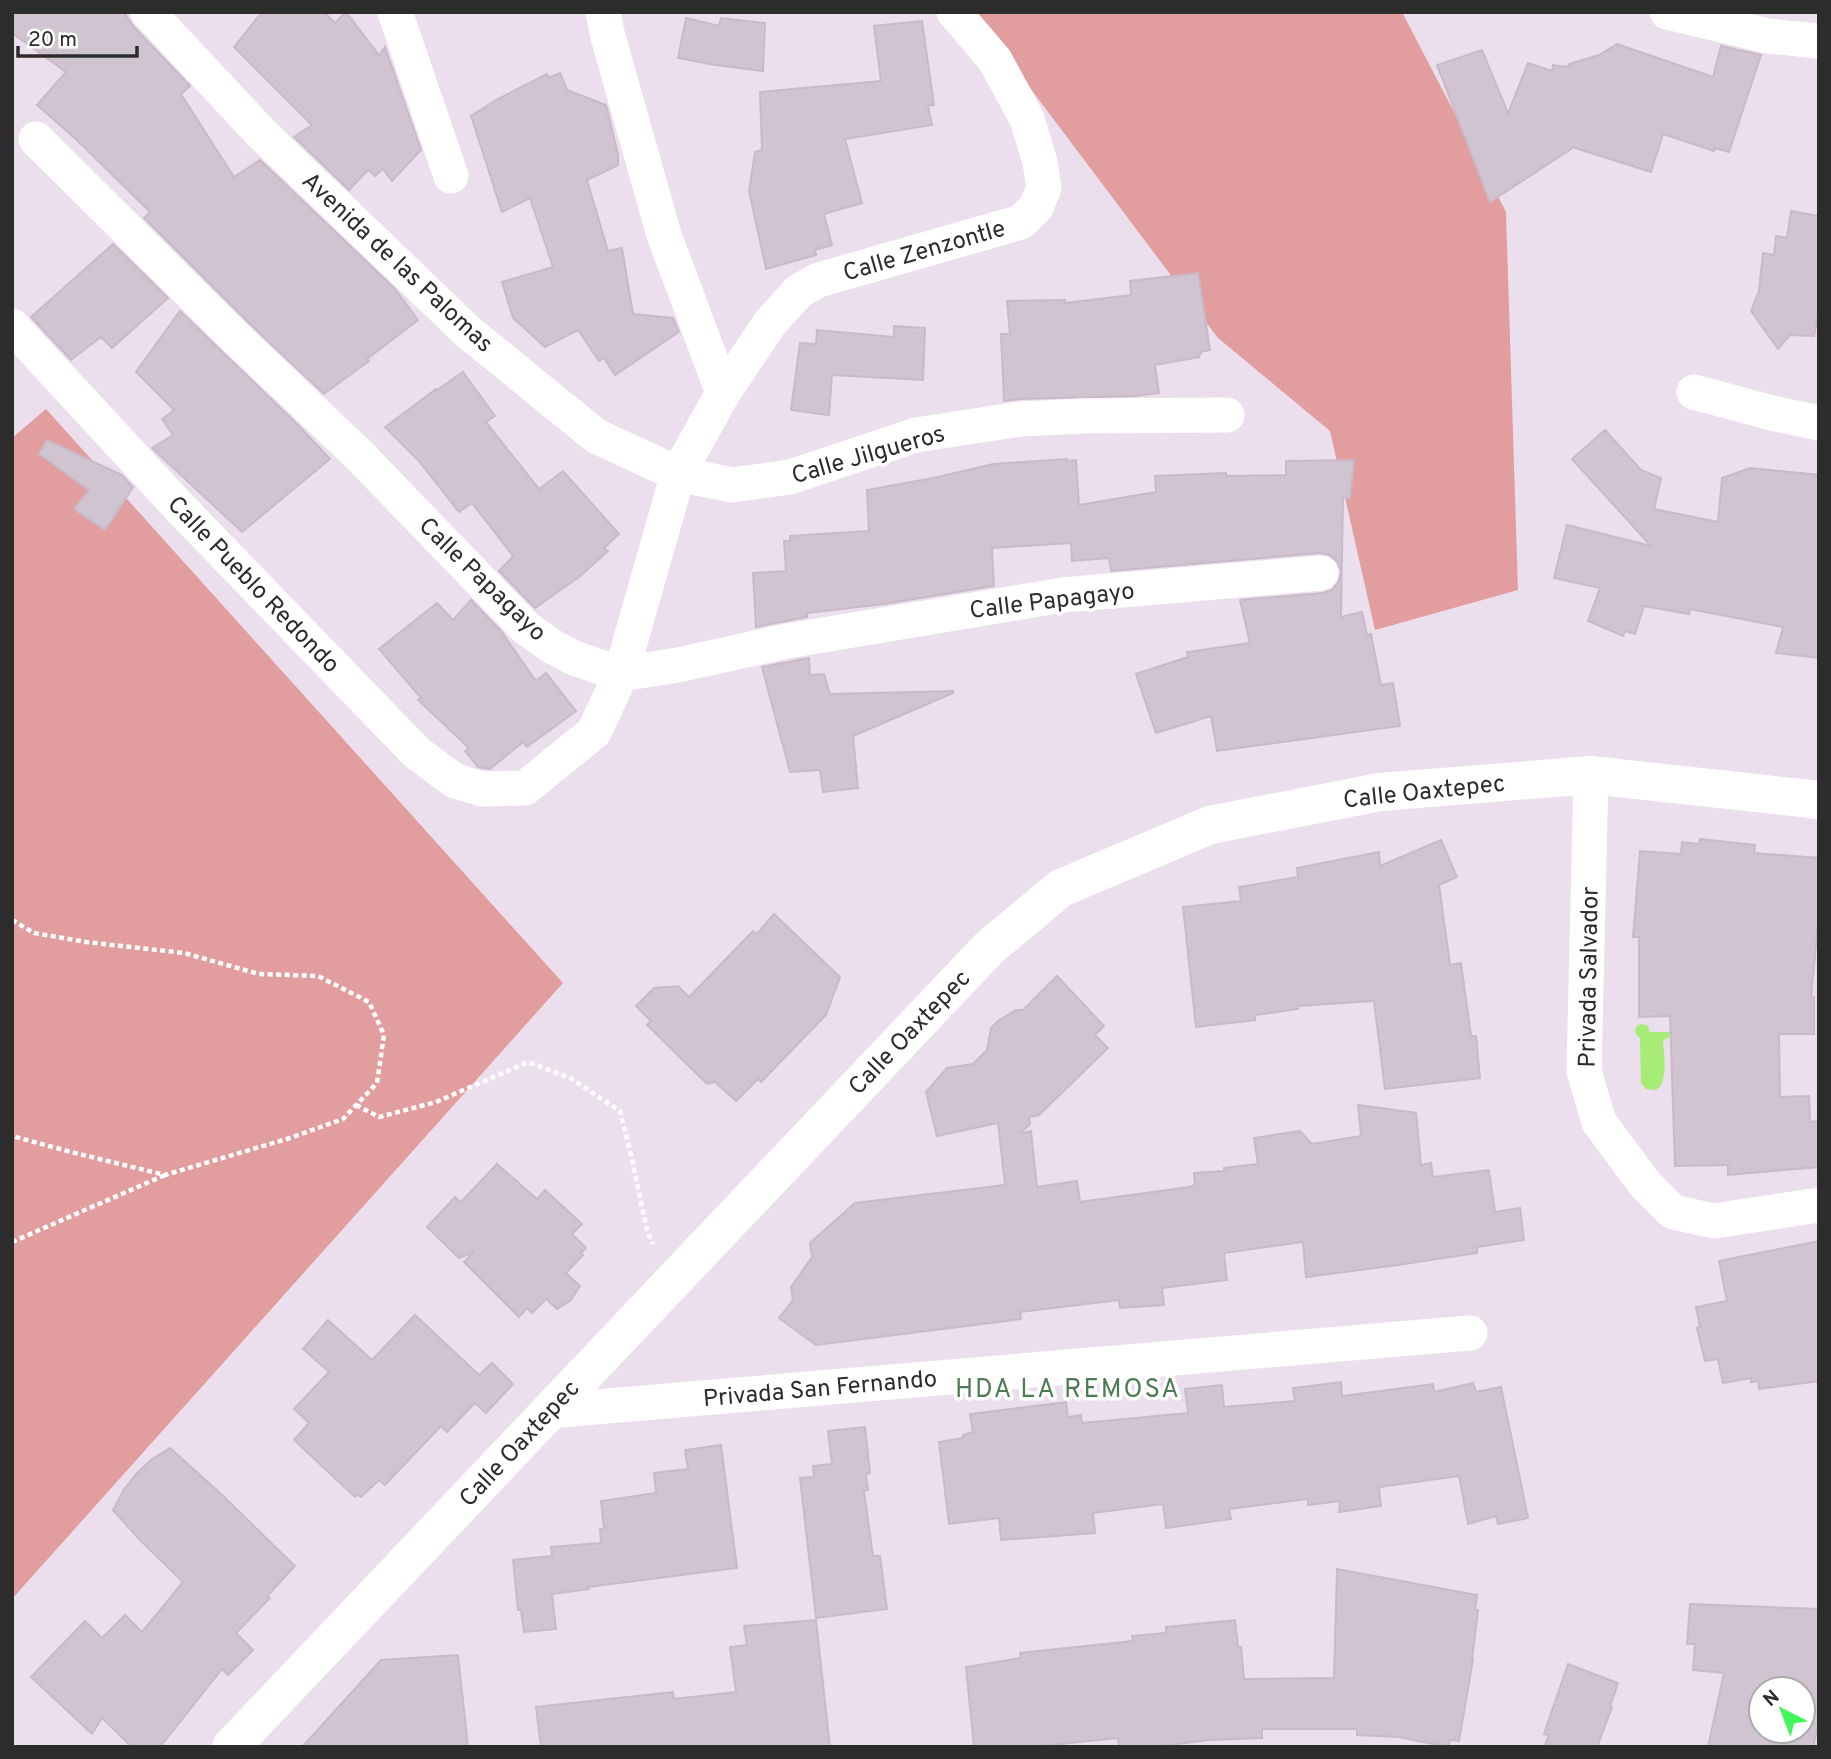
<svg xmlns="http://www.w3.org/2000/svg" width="1831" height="1759" font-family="Overpass,sans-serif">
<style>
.green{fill:#e29e9f}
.water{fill:#a6ec76}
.building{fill:#cfc4d0;stroke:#c9b9c9;stroke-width:2;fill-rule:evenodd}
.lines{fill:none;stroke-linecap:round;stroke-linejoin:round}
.path{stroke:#fff;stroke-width:4.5;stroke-dasharray:5 3.5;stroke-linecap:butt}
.street{stroke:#fff;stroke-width:35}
.secondary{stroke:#fff;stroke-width:38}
.labels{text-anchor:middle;stroke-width:7;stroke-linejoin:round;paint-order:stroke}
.street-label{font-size:24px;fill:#2c2c2c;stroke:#fff}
.neighbourhood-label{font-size:26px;letter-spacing:2px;fill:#4d7c54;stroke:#fff}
</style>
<rect width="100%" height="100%" fill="#ecdfed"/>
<g class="green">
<polygon points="973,12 1402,12 1506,212 1518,590 1375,630 1330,431 1218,338"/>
<polygon points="46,409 563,983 12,1599 12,438"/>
</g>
<path class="water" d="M 1640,1024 L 1647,1025 L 1650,1032 L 1670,1032 L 1669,1038 L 1663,1040 C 1664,1056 1669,1081 1656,1090 L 1646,1089 L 1641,1083 L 1640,1039 L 1635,1032 L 1636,1027 Z"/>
<g class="building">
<polygon points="12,12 124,12 133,26 190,86 181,94 234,177 260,160 395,289 418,320 367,359 369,361 324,394 250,324 144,218 150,212 78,141 37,105 66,72 12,33"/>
<polygon points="262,12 324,12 335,23 346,12 379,55 385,47 421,150 392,181 383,169 375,176 368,170 349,190 294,137 312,125 234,47"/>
<polygon points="686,18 719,26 721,18 765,23 763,71 715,65 678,58"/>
<polygon points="922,21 934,105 928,106 932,125 845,139 862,203 824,214 832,245 815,250 816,255 766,269 749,191 755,152 762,150 760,92 881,81 874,26"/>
<polygon points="1617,44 1713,77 1721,46 1761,55 1729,152 1715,148 1714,151 1663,134 1651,172 1572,147 1571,149 1490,202 1437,65 1482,50 1508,113 1528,63 1552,71 1553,65 1568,67 1569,64 1599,55"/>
<polygon points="560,73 567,90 606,105 618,154 618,165 587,180 608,251 622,248 633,314 673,318 679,332 615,375 604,358 599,361 578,330 545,347 513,318 502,282 553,267 530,198 502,212 471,116 496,100 547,74 548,78"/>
<polygon points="1791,211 1819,216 1819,311 1814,336 1790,335 1778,349 1751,311 1759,291 1763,253 1774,255 1776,236 1787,238"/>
<polygon points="113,244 168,298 112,348 101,337 71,360 31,317"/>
<polygon points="1198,273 1210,350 1201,352 1199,357 1155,365 1159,393 1135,396 1019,399 1004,401 1001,334 1010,334 1007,301 1065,300 1065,303 1131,295 1130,281"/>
<polygon points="180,311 299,426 330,459 242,532 152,448 173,435 162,419 174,410 136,372"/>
<polygon points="894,326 925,328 923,380 832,375 829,415 791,410 800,343 816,344 817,330 894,337"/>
<polygon points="463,372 495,416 486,422 539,489 563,471 619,534 604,548 608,551 579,577 535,608 499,571 513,556 472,503 459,512 418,460 385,427 436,389 437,390"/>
<polygon points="1605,430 1641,470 1661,478 1654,509 1718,522 1722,478 1750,468 1819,475 1819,658 1776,653 1783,627 1690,609 1689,614 1644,606 1635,634 1625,631 1623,636 1588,621 1600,588 1554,578 1567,525 1651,546 1572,459"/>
<polygon points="47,440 122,475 133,487 105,530 74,509 89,490 39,454"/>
<polygon points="1067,459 1067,461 1076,460 1079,505 1156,492 1155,476 1226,473 1226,476 1286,475 1286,461 1354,460 1350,498 1343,498 1341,617 1362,612 1367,635 1371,634 1381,685 1393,683 1400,726 1217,751 1211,716 1156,733 1136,674 1188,657 1187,652 1250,643 1240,600 1323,593 1332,590 1339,581 1341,571 1337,561 1329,555 1320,553 1111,571 1109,558 1072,561 1071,543 992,548 994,586 884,604 807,613 807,617 756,627 753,573 786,571 784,541 790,541 790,536 869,531 867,490 938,477 993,464"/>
<polygon points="471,600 501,631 536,681 546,673 576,711 527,747 523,742 490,769 478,767 465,751 469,748 418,700 421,698 379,649 437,603 453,620"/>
<polygon points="809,658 810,675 824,674 830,694 953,691 953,693 853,736 858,788 823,792 820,770 790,772 762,667"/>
<polygon points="1700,839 1755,845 1754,853 1819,858 1819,915 1811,997 1814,997 1814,1034 1779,1034 1780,1097 1809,1096 1810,1122 1819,1121 1819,1167 1728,1175 1728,1165 1675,1166 1670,1016 1639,1017 1639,937 1633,937 1640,851 1681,854 1682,842 1699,844"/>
<polygon points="1441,840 1457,877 1439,885 1450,965 1461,963 1471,1036 1476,1036 1480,1078 1385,1089 1374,1001 1298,1006 1298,1009 1255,1015 1255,1020 1196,1027 1183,907 1241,901 1239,887 1298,877 1297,868 1379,852 1380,866"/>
<polygon points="774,914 840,977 826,1015 761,1082 758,1079 736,1101 715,1082 707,1084 647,1025 651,1021 636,1006 654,988 678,986 689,997 753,931 757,934"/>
<polygon points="1057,976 1104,1026 1095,1035 1108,1048 1039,1115 1029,1117 1030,1124 1019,1134 1031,1131 1037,1187 1077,1181 1080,1202 1189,1187 1195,1185 1194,1173 1224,1171 1224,1168 1258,1164 1254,1138 1300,1131 1312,1144 1361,1136 1358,1105 1416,1113 1421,1165 1431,1163 1433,1177 1489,1170 1495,1212 1520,1208 1524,1240 1477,1247 1477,1253 1398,1265 1306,1277 1303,1242 1224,1253 1227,1280 1162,1288 1164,1305 1120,1308 1119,1300 1020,1312 1021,1319 816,1345 779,1318 793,1300 791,1287 812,1257 810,1243 855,1203 1005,1185 998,1123 937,1136 926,1092 947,1068 973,1064 987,1050 991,1028 998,1021 1016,1010 1023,1010"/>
<polygon points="497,1164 537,1199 545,1190 582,1224 572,1234 586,1248 581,1253 583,1255 566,1273 580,1286 571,1300 557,1309 546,1299 532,1313 527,1308 519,1317 464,1262 474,1252 459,1258 427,1227 455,1197 461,1202"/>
<polygon points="1819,1241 1819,1381 1759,1389 1758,1381 1751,1382 1751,1378 1723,1383 1718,1359 1705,1361 1697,1328 1700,1327 1696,1307 1727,1301 1719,1261"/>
<polygon points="415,1315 479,1375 492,1363 513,1384 486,1413 475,1403 447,1432 441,1426 385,1485 379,1480 361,1497 357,1494 355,1497 294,1440 309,1423 294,1409 329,1372 303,1349 328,1320 372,1360"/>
<polygon points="1341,1382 1342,1396 1433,1384 1434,1392 1473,1383 1476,1392 1501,1387 1528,1518 1498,1524 1496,1516 1468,1524 1459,1476 1379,1487 1381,1506 1339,1512 1340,1501 1308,1505 1308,1499 1229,1509 1231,1519 1166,1528 1163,1504 1093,1513 1095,1533 1001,1540 999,1518 949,1524 939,1442 963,1438 963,1435 973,1432 970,1414 1066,1402 1068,1417 1081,1415 1082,1423 1188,1413 1185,1389 1222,1385 1224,1407 1295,1401 1293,1388"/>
<polygon points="865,1427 870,1473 866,1474 868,1490 864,1491 873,1556 880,1556 887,1609 816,1618 800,1478 814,1477 813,1466 832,1464 828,1431"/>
<polygon points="721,1445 737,1568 588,1587 589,1589 552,1594 556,1629 524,1632 521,1610 518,1610 513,1560 552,1556 551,1547 601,1543 600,1529 604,1529 601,1501 656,1493 654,1473 688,1469 685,1450"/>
<polygon points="170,1448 220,1493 295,1566 267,1596 270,1598 236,1633 253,1650 228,1675 222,1669 160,1747 132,1747 102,1718 92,1734 31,1677 85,1621 102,1638 125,1615 142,1632 183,1582 139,1539 113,1510 123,1491 136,1474 152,1459"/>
<polygon points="1337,1569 1477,1595 1475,1610 1478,1610 1472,1660 1473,1660 1459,1741 1450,1740 1448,1747 1399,1737 1357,1735 1357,1729 1262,1729 1262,1738 1208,1740 1156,1747 1119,1747 1118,1738 1032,1747 974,1747 966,1667 1021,1658 1020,1653 1133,1641 1132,1636 1166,1633 1166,1627 1235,1620 1238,1647 1241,1647 1244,1679 1334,1678"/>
<path d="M 1690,1604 L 1819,1609 L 1819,1723 L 1813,1747 L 1708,1747 L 1724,1673 L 1693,1670 L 1695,1644 L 1687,1644 ZM 1761,1689 L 1803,1689 L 1803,1731 L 1761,1731 Z"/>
<polygon points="816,1620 830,1747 541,1747 536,1707 673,1692 674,1699 736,1692 730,1647 747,1645 744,1626"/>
<polygon points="458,1655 468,1747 302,1747 381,1660"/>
<polygon points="1568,1664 1618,1683 1610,1707 1612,1707 1597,1747 1544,1747 1549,1735 1544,1734"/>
</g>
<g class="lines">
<g class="path">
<polyline points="12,920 34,933 86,942 184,953 259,974 318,976 369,1002 384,1035 377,1083 343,1119 290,1138 165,1175 75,1153 12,1136"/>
<polyline points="356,1105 379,1117 436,1102 528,1062 572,1079 620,1111 632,1159 647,1230 653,1244"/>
<polyline points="12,1242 165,1175"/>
</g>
<g class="street">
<polyline points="148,12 263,135 467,331 596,436 678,474 732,485 790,477 916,435 1020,419 1082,416 1227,415"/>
<polyline points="395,12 451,176"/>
<polyline points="603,12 607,33 664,235 723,393"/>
<polyline points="1667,12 1768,36 1819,41"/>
<polyline points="36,139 236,338 358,454 526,628 553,647 574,658 621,674 678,665 787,641 1063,595 1321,573"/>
<polyline points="12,326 181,509 417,753 455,781 482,789 525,788 594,732 621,674 678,474 723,393 770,323 799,291 819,280 1021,222 1036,207 1044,188 1040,162 1027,119 995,60 954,12"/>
<polyline points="1694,392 1776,414 1819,423"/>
<polyline points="1591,775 1584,1071 1599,1122 1645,1184 1673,1212 1714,1221 1819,1205"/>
<polyline points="548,1411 1470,1333"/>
</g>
<polyline class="secondary" points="231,1747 989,948 1061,888 1210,825 1380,792 1591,775 1819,800"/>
</g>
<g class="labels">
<g class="street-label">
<text transform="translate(924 250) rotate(-16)" y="8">Calle Zenzontle</text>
<text transform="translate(398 262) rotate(43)" y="8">Avenida de las Palomas</text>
<text transform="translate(868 454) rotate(-16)" y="8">Calle Jilgueros</text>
<text transform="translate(483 579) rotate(44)" y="8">Calle Papagayo</text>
<text transform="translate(254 584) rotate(46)" y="8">Calle Pueblo Redondo</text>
<text transform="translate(1052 600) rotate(-7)" y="8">Calle Papagayo</text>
<text transform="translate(1424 791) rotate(-6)" y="8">Calle Oaxtepec</text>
<text transform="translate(1588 977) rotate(-89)" y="8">Privada Salvador</text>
<text transform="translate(909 1032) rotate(-46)" y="8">Calle Oaxtepec</text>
<text transform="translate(820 1388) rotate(-5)" y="8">Privada San Fernando</text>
<text transform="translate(519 1443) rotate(-47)" y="8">Calle Oaxtepec</text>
</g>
<g class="neighbourhood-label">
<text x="1068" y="1397">HDA LA REMOSA</text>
</g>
</g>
<rect width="1831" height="1759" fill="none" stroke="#2c2c2c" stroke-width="28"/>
<g transform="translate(1782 1710) rotate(318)"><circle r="33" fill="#ffffff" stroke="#ababab" stroke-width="2"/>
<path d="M0-5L12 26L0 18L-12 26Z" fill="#45f55e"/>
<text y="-10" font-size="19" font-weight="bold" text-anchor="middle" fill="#2c2c2c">N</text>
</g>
<path d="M18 46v10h119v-10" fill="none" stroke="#2c2c2c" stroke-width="3.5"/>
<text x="28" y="46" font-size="21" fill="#2c2c2c" stroke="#ffffff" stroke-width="5" paint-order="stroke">20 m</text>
</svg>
